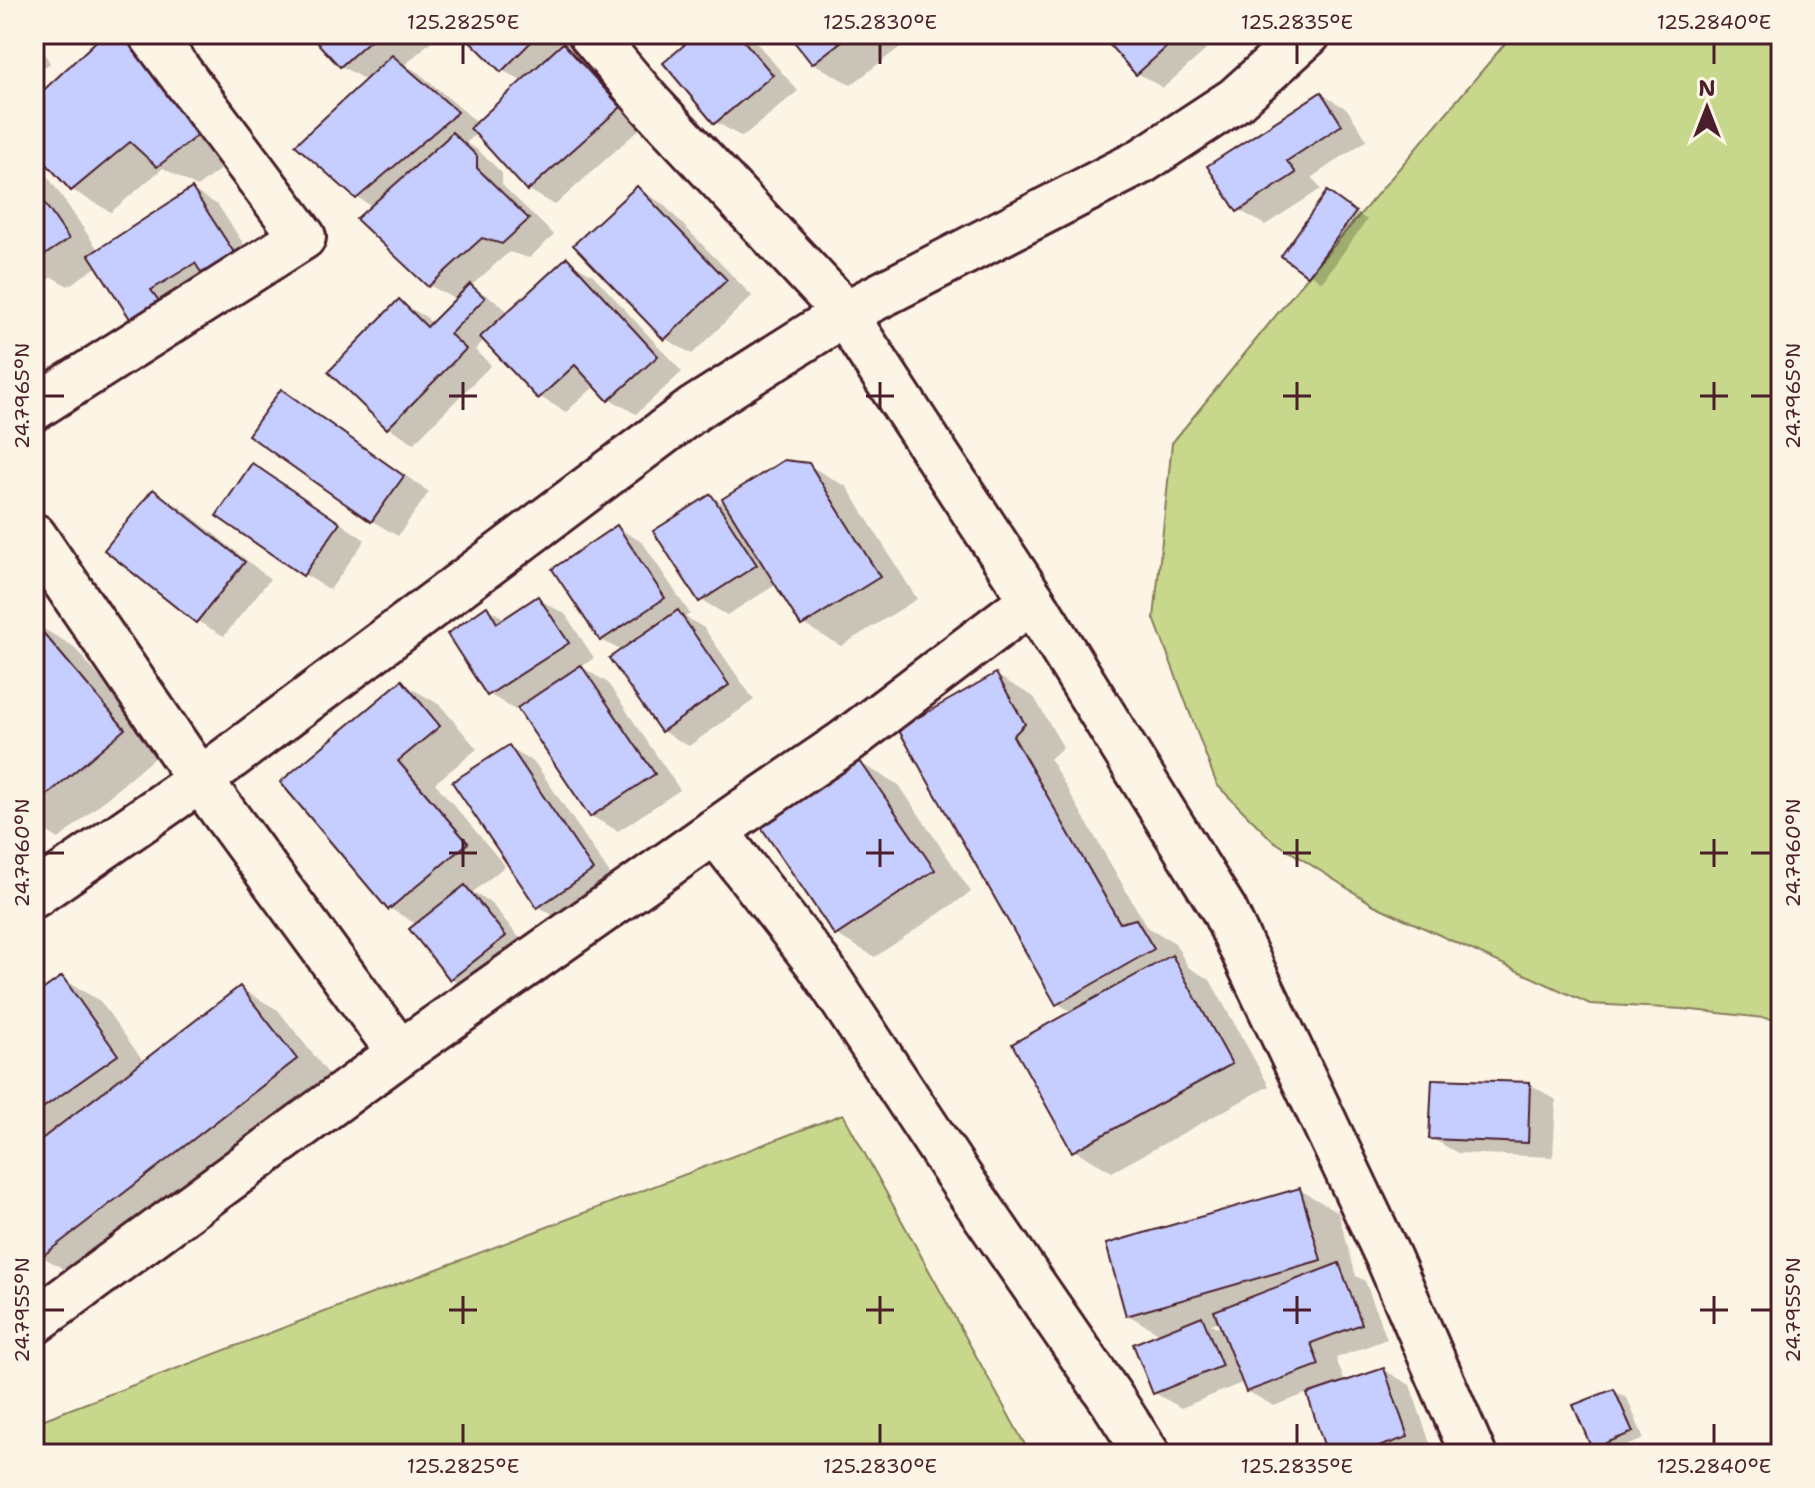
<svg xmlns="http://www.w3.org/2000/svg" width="1815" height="1488" font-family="'Shantell Sans',sans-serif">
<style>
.green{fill:#c7d78b;stroke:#887b5b;stroke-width:2}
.shadow{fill:#0003;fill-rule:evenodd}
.building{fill:#c6cdff;stroke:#4a1f2b;stroke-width:2}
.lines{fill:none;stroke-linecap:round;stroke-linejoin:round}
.street-casing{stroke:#4a1f2b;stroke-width:50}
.street{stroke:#fcf5e5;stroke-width:44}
.ticks{fill:none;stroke:#4a1f2b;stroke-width:3}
.neatline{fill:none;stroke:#4a1f2b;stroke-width:3}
.ticks-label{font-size:20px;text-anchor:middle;fill:#4a1f2b}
</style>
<rect width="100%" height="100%" fill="#fcf5e5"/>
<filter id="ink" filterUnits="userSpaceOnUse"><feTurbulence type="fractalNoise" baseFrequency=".0125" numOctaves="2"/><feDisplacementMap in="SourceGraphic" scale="16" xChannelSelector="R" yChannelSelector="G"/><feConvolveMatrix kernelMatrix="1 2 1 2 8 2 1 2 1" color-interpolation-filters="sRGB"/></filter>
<g filter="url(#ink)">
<g class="green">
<polygon points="1513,34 1781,34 1781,1020 1683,1009 1590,1004 1374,905 1272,840 1217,785 1154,618 1172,443 1308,276"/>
<polygon points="843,1114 1030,1454 34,1454 34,1423"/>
</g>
<g class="shadow">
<polygon points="34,34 36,34 50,64 34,71"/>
<polygon points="107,34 240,154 197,187 163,168 111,212 72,190 34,147 34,102"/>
<polygon points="312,34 439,34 405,65 419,73 478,123 523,82 502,70 466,34 577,34 578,36 566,48 589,61 646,123 555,205 529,190 477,133 466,143 478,150 502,173 502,185 554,235 529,258 509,252 471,286 496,301 509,313 567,260 593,275 682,372 636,414 610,399 596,385 566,412 540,397 485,339 475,350 491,365 414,443 388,427 399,302 426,317 432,324 456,300 429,285 373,207 357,197 367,81 341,66"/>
<polygon points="701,34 749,34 798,91 742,137 716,122"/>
<polygon points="791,34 917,34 851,85 813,63"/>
<polygon points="1103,34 1192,34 1206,50 1163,88 1137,73"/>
<polygon points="1321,94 1347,109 1367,140 1312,177 1321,189 1265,225 1239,210"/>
<polygon points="34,156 99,251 192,190 218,205 260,269 190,325 98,266 68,286 52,277 34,289"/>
<polygon points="637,188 663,204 752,296 692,354 666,339 576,246"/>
<polygon points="1341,201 1367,220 1322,282 1284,256"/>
<polygon points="282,392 308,407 429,492 398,536 372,521"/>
<polygon points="808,465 847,487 917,599 841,646 803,624 777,584 727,615 701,600 711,496 729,507"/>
<polygon points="253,466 279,481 365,540 330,590 304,574 218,515"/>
<polygon points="153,492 180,507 270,579 224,636 197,621"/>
<polygon points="617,527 643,543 690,614 685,617 704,628 754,700 689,746 662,731 622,651 601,640"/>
<polygon points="538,599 565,614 594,658 581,667 607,682 680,790 618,831 591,816 519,707 515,710 489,694 488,609 506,619"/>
<polygon points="35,624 73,646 162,751 59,839 34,824"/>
<polygon points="996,675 1034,697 1063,747 1050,759 1147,927 1175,943 1188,967 1210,980 1269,1086 1112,1172 1074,1150 1073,1013 1057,1003"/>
<polygon points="402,683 440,705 477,749 435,783 505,866 473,892 491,903 531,952 477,994 451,979 418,925 389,908"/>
<polygon points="509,748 535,763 618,886 564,922 538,906"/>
<polygon points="860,763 899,785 971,892 875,957 837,935"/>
<polygon points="62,979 100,1001 144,1062 240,988 278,1010 334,1081 79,1278 41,1256 34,1248 34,999"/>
<polygon points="1530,1084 1556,1100 1553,1157 1458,1153 1431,1138"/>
<path d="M 1300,1190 L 1338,1212 L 1356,1276 L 1365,1281 L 1387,1339 L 1336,1358 L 1345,1383 L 1384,1370 L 1410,1385 L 1433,1452 L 1426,1454 L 1329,1454 L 1308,1393 L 1274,1406 L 1247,1391 L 1244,1382 L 1181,1408 L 1155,1393 L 1162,1335 L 1128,1315 ZM 1220,1321 L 1224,1331 L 1211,1324 Z"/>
<polygon points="1614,1391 1627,1398 1644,1439 1605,1454 1593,1447"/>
</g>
<g class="building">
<polygon points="104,34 133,34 203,131 157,167 130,142 71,191 34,150 34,99"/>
<polygon points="309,34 377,34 340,67"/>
<polygon points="463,34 539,34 501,72"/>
<polygon points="697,34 738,34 773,75 714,124 663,63"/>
<polygon points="788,34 851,34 812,64"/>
<polygon points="1100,34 1181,34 1136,75"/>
<polygon points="563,43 621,107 527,191 470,128"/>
<polygon points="392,55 458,112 356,199 295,145"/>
<polygon points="1321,92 1342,125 1287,161 1296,173 1237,212 1207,166"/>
<polygon points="452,132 477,156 477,168 529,219 502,244 482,238 428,287 356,219 446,139"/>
<polygon points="637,186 727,280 664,340 573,245"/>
<polygon points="34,188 69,239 34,262"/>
<polygon points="192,188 235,254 202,274 195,263 151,290 165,309 136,328 89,255"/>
<polygon points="1327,191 1356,212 1308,276 1281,256"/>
<polygon points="567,257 658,356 608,401 575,365 538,399 480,337"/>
<polygon points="470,284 485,298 450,334 466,349 387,429 328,372 399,299 427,327"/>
<polygon points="281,389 404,476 371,522 248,435"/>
<polygon points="784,460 809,463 880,577 801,626 722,499"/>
<polygon points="252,463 340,523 303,576 216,516"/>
<polygon points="153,489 245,562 196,623 104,550"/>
<polygon points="711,494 757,565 699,602 653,531"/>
<polygon points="617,525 665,598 600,641 552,569"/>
<polygon points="538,596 569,643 487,696 447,634 487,606 497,623"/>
<polygon points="678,610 729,685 661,732 609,658"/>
<polygon points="34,622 125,729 34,806"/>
<polygon points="581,665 655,774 590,817 517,708"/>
<polygon points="996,673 1025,724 1013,736 1120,923 1136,919 1154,949 1056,1005 898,729"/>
<polygon points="402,680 440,726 398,761 468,843 388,910 280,782"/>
<polygon points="509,745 593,870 537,908 452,782"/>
<polygon points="860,761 935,870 835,936 761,827"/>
<polygon points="465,885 506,936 450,980 409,929"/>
<polygon points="1172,955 1232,1064 1072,1152 1012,1044"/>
<polygon points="62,976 118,1055 34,1114 34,996"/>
<polygon points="240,986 297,1059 40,1258 34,1251 34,1145"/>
<polygon points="1432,1079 1530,1082 1528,1143 1429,1139"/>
<polygon points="1300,1188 1321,1260 1126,1316 1106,1244"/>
<polygon points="1339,1263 1362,1324 1311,1343 1319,1365 1246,1392 1214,1311"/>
<polygon points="1202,1316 1222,1366 1153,1394 1133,1344"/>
<polygon points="1384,1368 1408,1437 1358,1454 1327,1454 1307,1394"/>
<polygon points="1614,1389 1633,1432 1592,1449 1573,1405"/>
</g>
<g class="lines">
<defs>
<g id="street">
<polyline points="591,34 650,104 839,306 1032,600 1224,910 1389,1259 1473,1454"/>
<polyline points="34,408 303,237 151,34"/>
<polyline points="34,536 200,780 400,1053"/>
<polyline points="715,831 820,966 964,1184 1111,1398 1147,1454"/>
<polyline points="34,895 200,780 694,409 844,314 1142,161 1235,100 1308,34"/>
<polyline points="34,1322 400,1053 744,811 844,743 1032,600"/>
</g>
</defs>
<use href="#street" class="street-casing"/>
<use href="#street" class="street"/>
</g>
</g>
<path class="ticks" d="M 463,44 L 463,64M 880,44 L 880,64M 1297,44 L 1297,64M 1714,44 L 1714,64M 463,382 L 463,410M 880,382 L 880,410M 1297,382 L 1297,410M 1714,382 L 1714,410M 44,396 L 64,396M 449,396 L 477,396M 866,396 L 894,396M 1283,396 L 1311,396M 1700,396 L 1728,396M 1751,396 L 1771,396M 463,839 L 463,867M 880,839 L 880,867M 1297,839 L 1297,867M 1714,839 L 1714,867M 44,853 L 64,853M 449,853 L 477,853M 866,853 L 894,853M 1283,853 L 1311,853M 1700,853 L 1728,853M 1751,853 L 1771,853M 463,1296 L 463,1324M 880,1296 L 880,1324M 1297,1296 L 1297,1324M 1714,1296 L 1714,1324M 44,1310 L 64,1310M 449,1310 L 477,1310M 866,1310 L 894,1310M 1283,1310 L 1311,1310M 1700,1310 L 1728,1310M 1751,1310 L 1771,1310M 463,1424 L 463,1444M 880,1424 L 880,1444M 1297,1424 L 1297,1444M 1714,1424 L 1714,1444"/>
<rect width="1815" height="1488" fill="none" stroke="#fcf5e5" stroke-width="88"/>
<g transform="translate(1707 108)" stroke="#fcf5e5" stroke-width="6" paint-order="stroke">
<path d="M0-6L14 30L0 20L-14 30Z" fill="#4a1f2b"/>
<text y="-12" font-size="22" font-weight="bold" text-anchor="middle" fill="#4a1f2b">N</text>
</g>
<rect x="44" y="44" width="1727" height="1400" class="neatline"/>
<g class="ticks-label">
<text x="463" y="29">125.2825°E</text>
<text x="880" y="29">125.2830°E</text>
<text x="1297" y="29">125.2835°E</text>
<text x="1714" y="29">125.2840°E</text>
<text transform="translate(22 396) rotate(-90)" y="7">24.7965°N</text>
<text transform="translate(1793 396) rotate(-90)" y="7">24.7965°N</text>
<text transform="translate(22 853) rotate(-90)" y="7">24.7960°N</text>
<text transform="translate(1793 853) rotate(-90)" y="7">24.7960°N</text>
<text transform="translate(22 1310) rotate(-90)" y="7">24.7955°N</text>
<text transform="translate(1793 1310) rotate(-90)" y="7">24.7955°N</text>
<text x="463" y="1473">125.2825°E</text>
<text x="880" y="1473">125.2830°E</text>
<text x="1297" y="1473">125.2835°E</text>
<text x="1714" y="1473">125.2840°E</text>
</g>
</svg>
